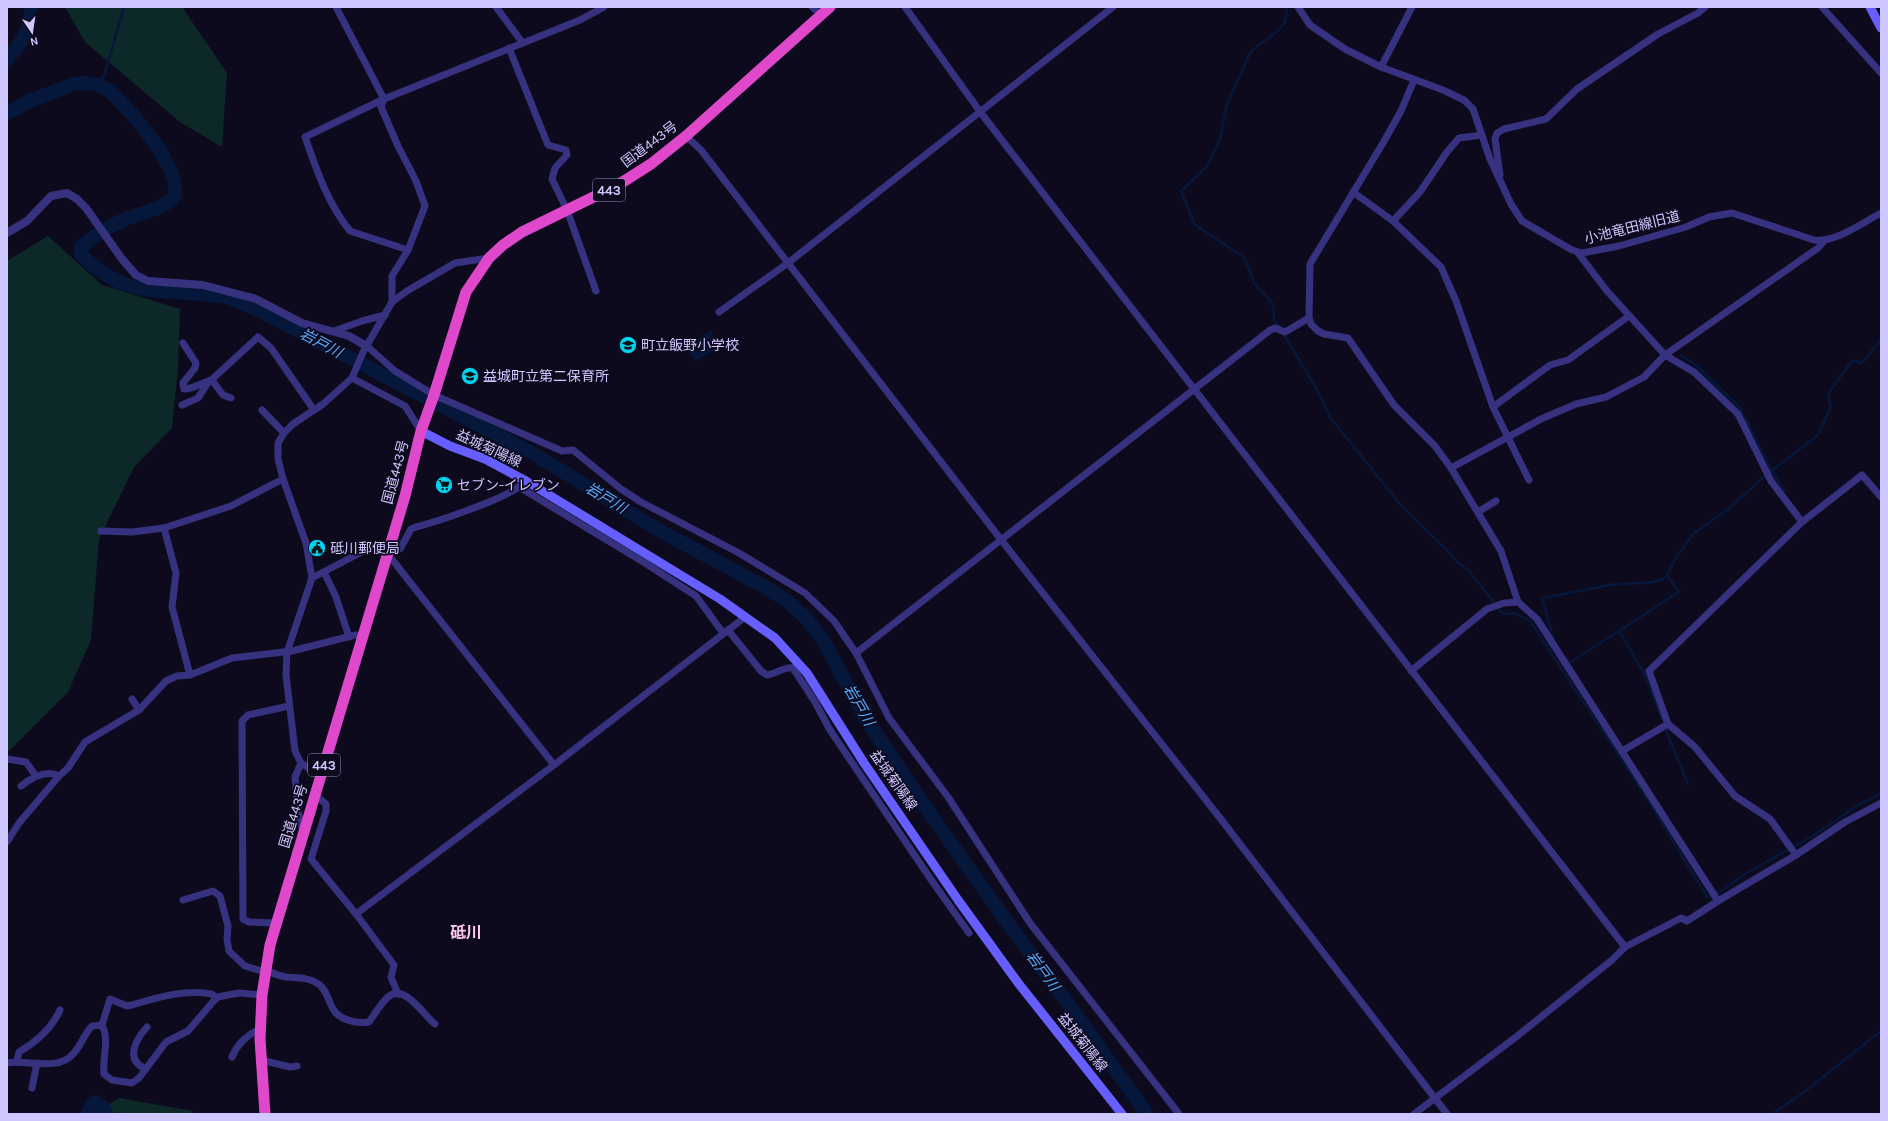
<svg xmlns="http://www.w3.org/2000/svg" width="1888" height="1121" font-family="Karla,'Noto Sans JP',sans-serif">
<style>
.green{fill:#0d2828}
.water{fill:#05183b}
.lines{fill:none;stroke-linecap:round;stroke-linejoin:round}
.stream{stroke:#05183b;stroke-width:2.5}
.river{stroke:#05183b;stroke-width:14}
.minor{stroke:#373280;stroke-width:7}
.tertiary{stroke:#373280;stroke-width:8}
.secondary{stroke:#665eff;stroke-width:9}
.trunk{stroke:#e048cb;stroke-width:11}
.labels{text-anchor:middle;stroke-width:3.5;stroke-linejoin:round;paint-order:stroke}
.shield{fill:#0e0a1d;stroke:#958ebb;stroke-width:1}
.shield-label{font-size:13px;font-weight:bold;fill:#cfc7ff}
.street-label{font-size:14px;fill:#cfc7ff;stroke:#0e0a1d}
.poi-label{font-size:14px;fill:#cfc7ff;stroke:#0e0a1d;text-anchor:start}
.water-label{font-size:15px;font-style:italic;fill:#55acff;stroke:#0e0a1d}
.quarter-label{font-size:16px;font-weight:bold;fill:#ffc9ea;stroke:#0e0a1d}
</style>
<rect width="100%" height="100%" fill="#0e0a1d"/>
<g class="green">
<polygon points="65,7 182,7 227,73 222,147 180,122 85,42"/>
<polygon points="48,236 102,285 180,309 178,368 172,428 134,467 99,539 91,640 68,692 7,753 7,261"/>
<polygon points="119,1098 193,1111 192,1114 93,1114"/>
</g>
<g class="water">
<polygon points="711,331 720,347 695,361 685,346"/>
<polygon points="94,1095 98,1095 109,1103 114,1114 79,1114 89,1098"/>
</g>
<g class="lines">
<g class="stream">
<polyline points="101,86 124,7"/>
<polyline points="1281,328 1274,320 1273,304 1254,283 1245,258 1195,225 1181,191 1207,166 1220,139 1227,104 1251,51 1278,31 1285,22 1287,7"/>
<polyline points="1283,333 1316,388 1330,417 1400,504 1453,556 1456,561 1469,571 1503,614 1515,613 1530,621 1647,798 1707,897 1720,892 1745,874 1814,835 1860,804 1881,794"/>
<polyline points="1681,355 1697,366 1741,409 1772,471 1785,491"/>
<polyline points="1619,631 1643,671 1662,719"/>
<polyline points="1548,645 1553,637 1542,598 1615,584 1645,583 1662,580 1667,575 1676,558 1693,534 1731,507 1760,480 1818,435 1831,407 1828,394 1851,362 1856,361 1860,363 1864,361 1881,339"/>
<polyline points="1568,664 1679,592 1667,575"/>
<polyline points="1665,728 1688,784"/>
<polyline points="1772,1114 1803,1093 1881,1031"/>
</g>
<g class="river">
<path d="M 7,59 C 24,40 28,33 32,7"/>
<path d="M 7,113 L 29,101 L 74,84 C 86,82 99,84 109,90 C 131,112 179,163 175,195 C 166,209 143,212 128,218 C 112,225 95,234 81,247 L 81,254 C 125,302 170,287 226,297 C 237,300 249,306 260,311 L 534,454 L 662,532 L 765,587 L 787,601 L 806,618 L 823,640 L 864,716 L 924,805 L 1012,929 L 1065,999 L 1147,1114"/>
</g>
<g class="minor">
<polyline points="336,7 384,99 381,107 398,146 416,181 425,206 408,250 392,276 392,302"/>
<polyline points="496,7 522,42"/>
<polyline points="812,7 821,15"/>
<polyline points="905,7 981,113 1625,947"/>
<path d="M 1298,7 L 1310,25 L 1345,49 L 1381,67 L 1443,90 L 1464,100 L 1473,109 L 1490,159 L 1511,204 L 1522,221 L 1572,250 L 1582,253 L 1619,246 L 1686,227 L 1709,217 L 1732,213 L 1814,240 C 1837,242 1860,224 1881,213"/>
<polyline points="1822,7 1881,73"/>
<polyline points="509,48 548,145 566,150 567,155 555,168 552,179 567,210 596,291"/>
<polyline points="1381,67 1412,7"/>
<polyline points="1414,80 1401,111 1383,143 1310,264 1309,318 1311,324 1318,331 1324,334 1348,338 1394,405 1435,446 1451,468 1501,551 1518,602 1537,619 1718,901 1687,921 1681,918 1625,947 1612,960 1516,1037 1414,1114"/>
<polyline points="686,136 701,150 1002,541 1220,818 1447,1114"/>
<polyline points="1500,175 1495,139 1497,133 1504,129 1546,119 1577,89 1658,34 1698,13 1705,7"/>
<polyline points="1353,192 1393,221 1441,267 1456,301 1493,407 1529,480"/>
<polyline points="1393,221 1420,192 1447,152 1459,138 1482,135"/>
<path d="M 408,250 L 350,231 C 328,204 316,169 305,137 L 384,99 L 580,20 L 604,7"/>
<polyline points="1578,253 1607,291 1665,355 1694,372 1738,414 1771,481 1802,522"/>
<polyline points="719,312 788,263 1113,7"/>
<polyline points="334,331 362,321 385,315"/>
<path d="M 183,343 L 196,363 L 195,368 L 183,383 L 184,389 C 194,389 203,382 212,380 L 223,395 L 231,398"/>
<polyline points="368,347 395,371 434,395 562,451 573,450 621,489 641,502 739,553 805,593 834,621 856,653 889,718 948,797 1030,923 1179,1114"/>
<polyline points="352,378 405,406 421,431"/>
<polyline points="182,405 198,398 207,384 258,337 271,348 314,410"/>
<polyline points="1493,407 1550,365 1568,360 1629,316"/>
<polyline points="262,410 284,433"/>
<polyline points="1451,468 1541,419 1576,404 1606,397 1644,377 1665,355 1818,248 1824,241"/>
<polyline points="519,487 645,563 696,596 723,633"/>
<polyline points="1478,512 1496,501"/>
<polyline points="164,528 176,573 172,607 190,675"/>
<polyline points="101,531 132,532 164,528 231,506 283,479"/>
<path d="M 388,550 L 400,549 L 411,529 L 416,527 C 439,521 505,499 521,485"/>
<polyline points="387,553 554,765"/>
<polyline points="324,572 336,597 349,637"/>
<polyline points="312,578 375,545 389,544"/>
<path d="M 728,630 L 761,671 L 767,675 C 776,674 785,666 793,668 L 815,702 L 830,730 L 934,884 L 969,933"/>
<polyline points="856,653 1270,330 1275,328 1285,332 1309,318"/>
<polyline points="1411,671 1487,609 1504,603 1518,602"/>
<polyline points="132,699 139,710"/>
<polyline points="1668,724 1695,747 1735,796 1770,819 1796,855"/>
<polyline points="1622,751 1668,724 1649,671 1802,522 1862,475 1881,497"/>
<polyline points="7,759 26,762 36,776"/>
<polyline points="301,763 295,777 298,812 303,831"/>
<polyline points="321,776 301,763 295,751 286,675 287,652 312,578 306,543 283,479 278,459 278,443 284,433 293,424 323,404 352,378 363,352 392,302 407,291 455,263 489,258"/>
<path d="M 21,786 C 31,778 46,769 59,776"/>
<polyline points="315,795 326,804 326,811 311,859 356,914"/>
<polyline points="7,842 19,823 59,776 68,768 85,742 139,710 166,681 177,676 190,675 232,658 292,651 355,635 362,636"/>
<polyline points="183,900 213,891 220,896 228,926 227,939 229,951 245,966 265,972"/>
<polyline points="1718,901 1796,855 1845,822 1881,803"/>
<polyline points="276,923 249,922 243,919 242,721 248,715 289,706"/>
<path d="M 266,970 C 272,973 280,976 286,977 C 298,978 306,977 317,983 C 326,988 328,1000 333,1009 C 339,1020 357,1024 369,1022 C 375,1014 379,1006 386,999 C 403,980 423,1015 435,1024"/>
<polyline points="398,994 391,977 394,965 356,914 554,765 745,617"/>
<path d="M 102,1025 L 110,999 L 127,1006 L 132,1005 C 159,997 184,989 212,994 L 216,999"/>
<path d="M 232,1057 C 238,1043 247,1035 261,1028"/>
<polyline points="261,1060 290,1067 297,1066"/>
<path d="M 17,1061 L 19,1052 C 36,1042 52,1028 60,1010"/>
<path d="M 7,1063 C 26,1059 58,1072 73,1054 C 81,1046 84,1034 92,1026 L 102,1025 C 110,1041 102,1056 104,1074 L 112,1080 L 132,1083 L 139,1078 L 166,1042 L 188,1031 L 217,997 L 239,993 L 262,995"/>
<path d="M 146,1069 C 124,1060 136,1039 147,1027"/>
<polyline points="32,1088 37,1063"/>
</g>
<polyline class="tertiary" points="7,233 27,221 51,196 67,193 77,199 86,208 122,259 136,275 148,281 203,285 256,299 302,323 349,336 368,347"/>
<g class="secondary">
<polyline points="1870,7 1881,28"/>
<polyline points="421,431 450,446 485,459 526,481 720,599 775,638 807,673 864,763 958,900 1019,984 1122,1114"/>
</g>
<polyline class="trunk" points="265,1114 260,1039 262,995 270,945 405,496 421,431 434,395 466,292 489,258 503,245 522,232 618,185 651,164 686,136 830,7"/>
</g>
<defs>
<symbol id="school-disc" viewBox="-11 -11 22 22"><circle r="9.5" fill="#00d3f2" stroke="#0e0a1d"/><path d="M0-5L7-2L0 1L-7-2ZM-4 1L0 2.5L4 1V4Q0 6-4 4Z" fill="#111"/></symbol>
<symbol id="supermarket-disc" viewBox="-11 -11 22 22"><circle r="9.5" fill="#00d3f2" stroke="#0e0a1d"/><path d="M-6-5.5h2.5l.6 2H6L4.5 2H-2.5L-4.4-4H-6ZM-1.5 3.2a1.3 1.3 0 1 0 .1 0ZM3 3.2a1.3 1.3 0 1 0 .1 0Z" fill="#111"/></symbol>
<symbol id="civic-disc" viewBox="-11 -11 22 22"><circle r="9.5" fill="#00d3f2" stroke="#0e0a1d"/><path d="M-.6-6.5H3V-4.5H.6V-3L4-1V1h2V6H-6V1h2V-1L-.6-3ZM-1.2 2.5V6h2.4V2.5Z" fill="#111"/></symbol>
</defs>
<g fill-rule="evenodd">
<use href="#school-disc" x="618" y="335" width="20" height="20"/>
<use href="#school-disc" x="460" y="366" width="20" height="20"/>
<use href="#supermarket-disc" x="434" y="475" width="20" height="20"/>
<use href="#civic-disc" x="307" y="538" width="20" height="20"/>
</g>
<g class="labels">
<g class="shield">
<rect x="593" y="179" width="32" height="22" rx="3"/>
<rect x="308" y="754" width="32" height="22" rx="3"/>
</g>
<g class="shield-label">
<text x="609" y="195">443</text>
<text x="324" y="770">443</text>
</g>
<g class="street-label">
<text transform="translate(649 144) rotate(-37)" y="5">国道443号</text>
<text transform="translate(1632 227) rotate(-14)" y="5">小池竜田線旧道</text>
<text transform="translate(489 448) rotate(25)" y="5">益城菊陽線</text>
<text transform="translate(395 472) rotate(-75)" y="5">国道443号</text>
<text transform="translate(894 780) rotate(55)" y="5">益城菊陽線</text>
<text transform="translate(293 816) rotate(-73)" y="5">国道443号</text>
<text transform="translate(1083 1042) rotate(52)" y="5">益城菊陽線</text>
</g>
<g class="poi-label">
<text x="641" y="350">町立飯野小学校</text>
<text x="483" y="381">益城町立第二保育所</text>
<text x="457" y="490">セブン-イレブン</text>
<text x="330" y="553">砥川郵便局</text>
</g>
<g class="water-label">
<text transform="translate(321 343) rotate(28)" y="5">岩戸川</text>
<text transform="translate(606 498) rotate(31)" y="5">岩戸川</text>
<text transform="translate(859 705) rotate(60)" y="5">岩戸川</text>
<text transform="translate(1043 971) rotate(54)" y="5">岩戸川</text>
</g>
<g class="quarter-label">
<text x="466" y="938">砥川</text>
</g>
</g>
<rect width="1888" height="1121" fill="none" stroke="#cfc7ff" stroke-width="16"/>
<g transform="translate(32 32) rotate(167)" stroke="#0e0a1d" stroke-width="3" paint-order="stroke">
<path d="M0-3L7 15L0 10L-7 15Z" fill="#cfc7ff"/>
<text y="-6" font-size="11" font-weight="bold" text-anchor="middle" fill="#cfc7ff">N</text>
</g>
</svg>
